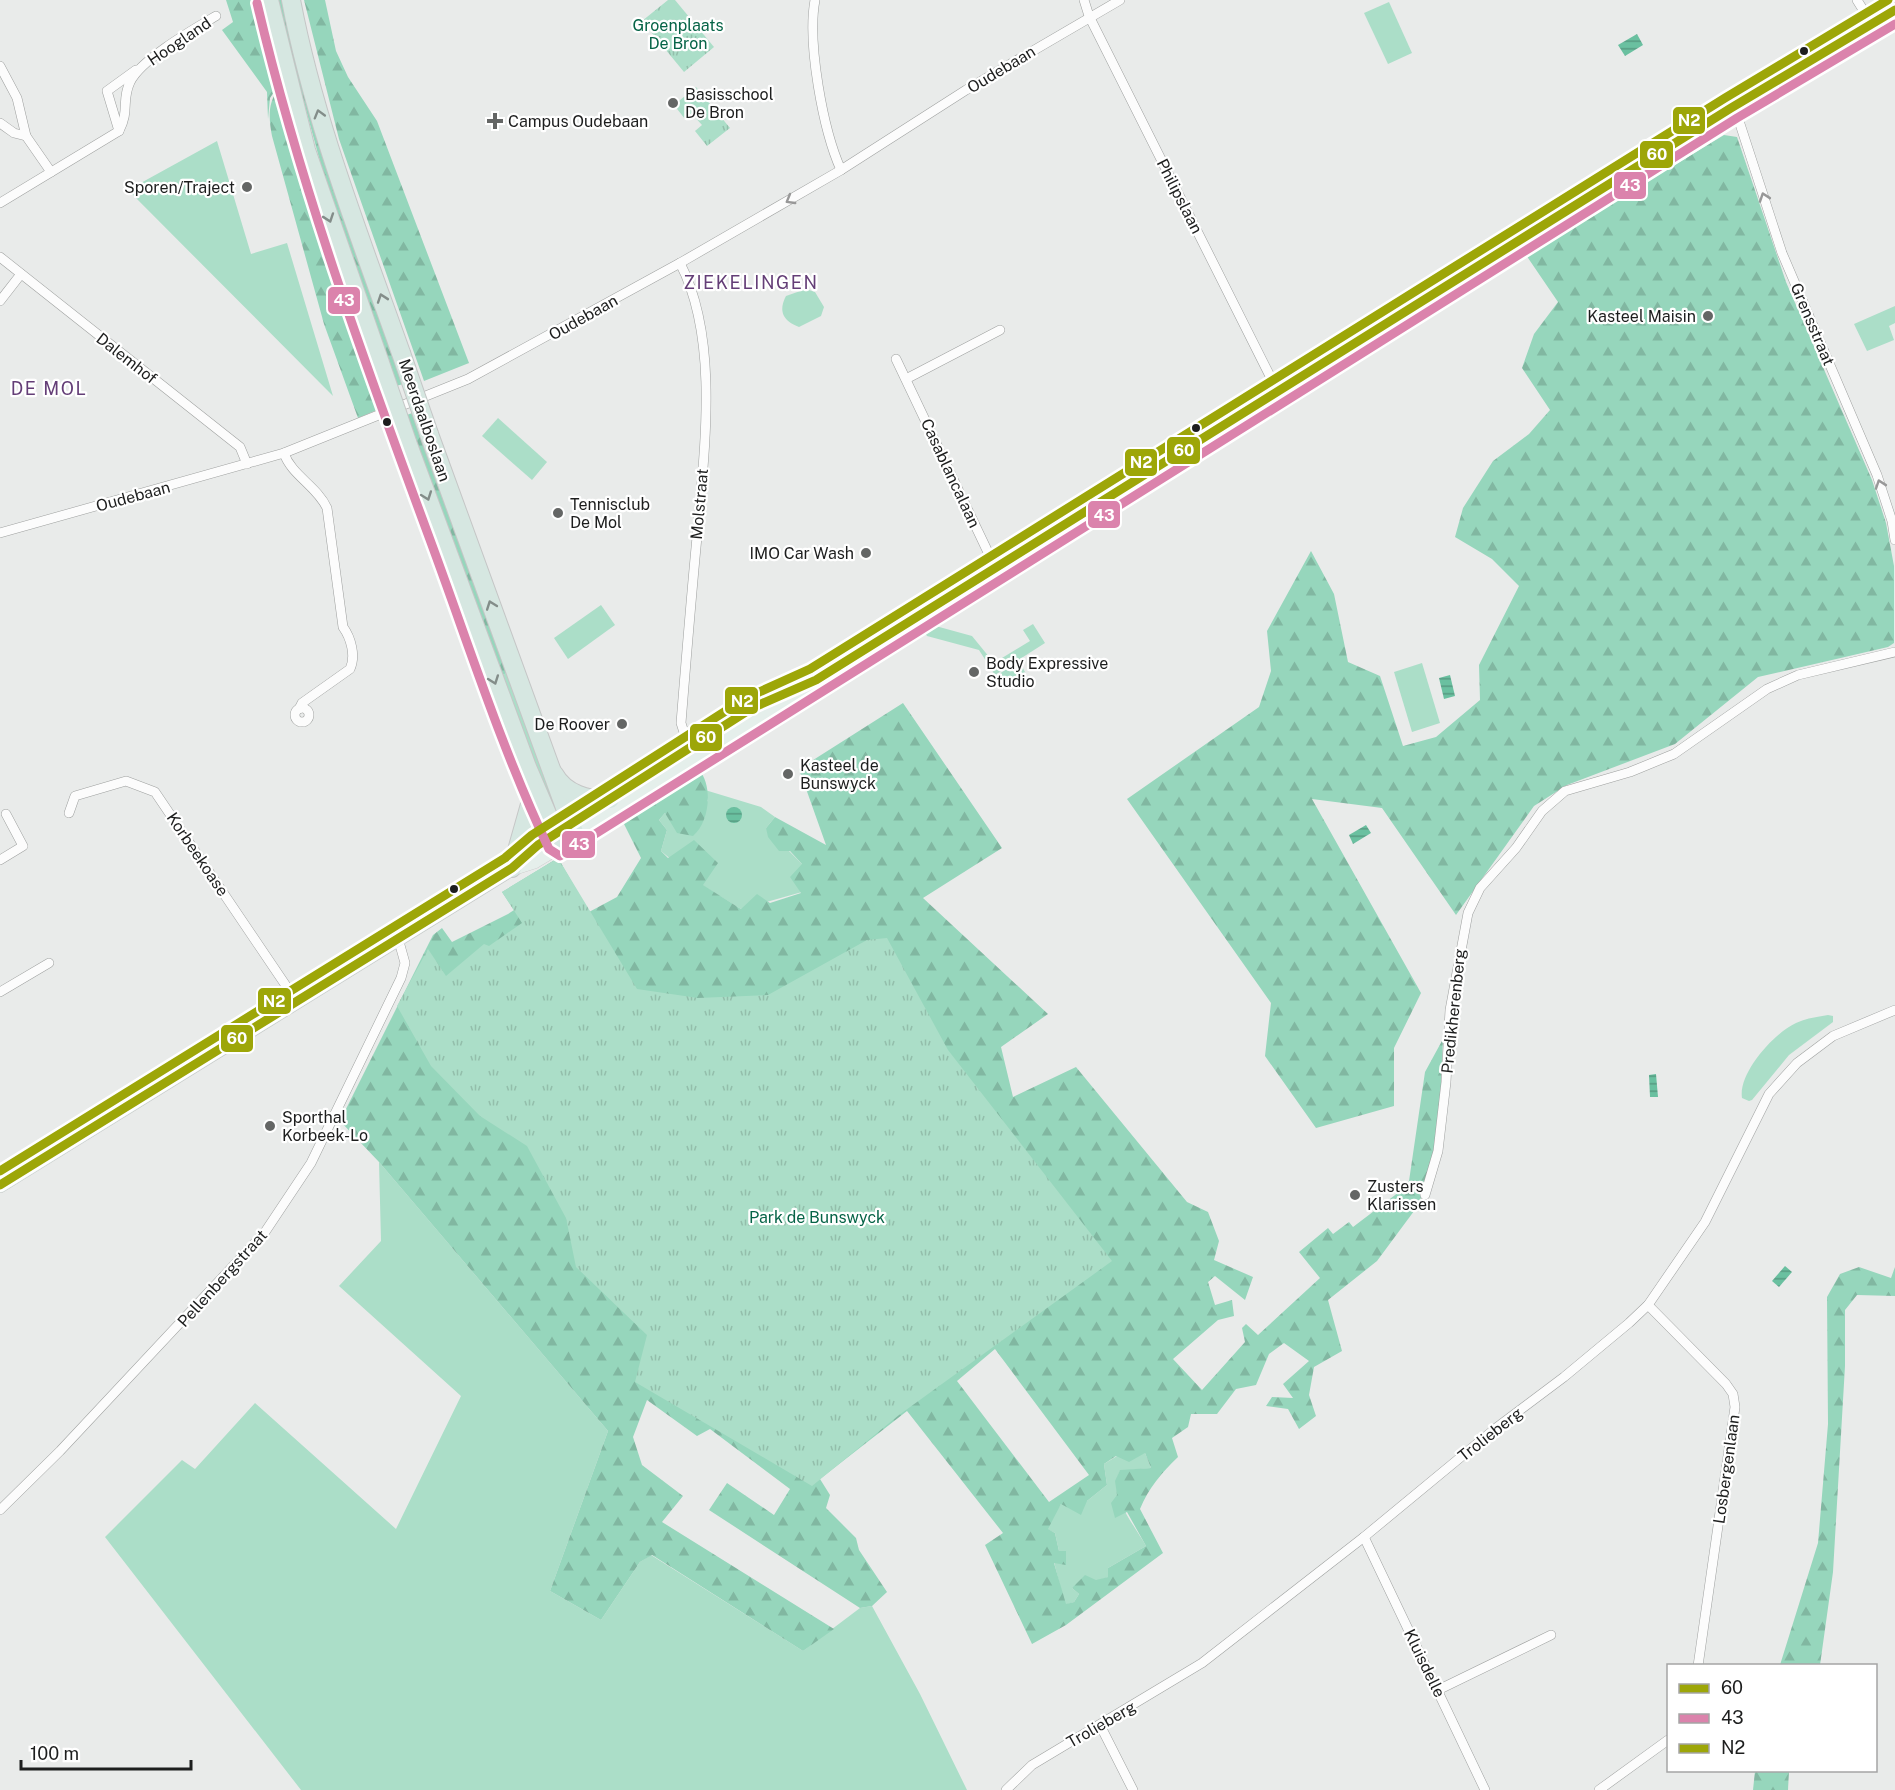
<svg xmlns="http://www.w3.org/2000/svg" width="1895" height="1790" font-family="'Public Sans',sans-serif">
<style>
.green{fill:#abdec8}
.forest{fill:url(#forest-firs);fill-rule:evenodd}
.park{fill:url(#park-tufts)}
.water{fill:url(#water-rules)}
.lines{fill:none;stroke-linecap:round;stroke-linejoin:round}
.street-casing{stroke:#9ea09f;stroke-width:10}
.primary-casing{stroke:#c5c6c6;stroke-width:16}
.highway-casing{stroke:#c5c6c6;stroke-width:20}
.street{stroke:#fcfcfc;stroke-width:9}
.primary{stroke:#e5efeb;stroke-width:15}
.highway{stroke:#d6e7e1;stroke-width:18}
.highway-bridge-casing{stroke:#c5c6c6;stroke-width:20;stroke-linecap:butt}
.highway-bridge{stroke:#d6e7e1;stroke-width:18}
.bus-1-casing{stroke:#fff;stroke-width:14}
.bus-2-casing{stroke:#fff;stroke-width:14}
.bus-3-casing{stroke:#fff;stroke-width:14}
.bus-1{stroke:#9da608;stroke-width:9}
.bus-2{stroke:#db83ac;stroke-width:9}
.bus-3{stroke:#9da608;stroke-width:9}
.oneway{stroke:#838d89}
.oneway2{stroke:#989898}
.bus-dot{fill:#1d1e1e;stroke:#fff;stroke-width:2}
.poi-dot{fill:#646665;stroke:#fff;stroke-width:2}
.labels{text-anchor:middle;stroke-width:4.5;stroke-linejoin:round;paint-order:stroke}
.park-label{font-size:16px;fill:#066447;stroke:#fff}
.street-label{font-size:16px;fill:#1d1e1e;stroke:#fff}
.poi-label{font-size:16px;fill:#1d1e1e;stroke:#fff;text-anchor:start}
.neighbourhood-label{font-size:18px;letter-spacing:1.5px;fill:#643e77;stroke:#fff}
.line-badge{stroke:#fff;stroke-width:2}
.badge-label{font-size:16px;text-anchor:middle;font-weight:bold;fill:#fff}
</style>
<defs>
<pattern id="forest-firs" width="22" height="20" patternUnits="userSpaceOnUse" patternTransform="scale(1.5)"><rect width="22" height="20" fill="#96d6bc"/><path d="M5 1l3.5 6h-7zM16 11l3.5 6h-7z" fill="#81b7a1"/></pattern>
<pattern id="park-tufts" width="24" height="20" patternUnits="userSpaceOnUse" patternTransform="scale(1.5)"><rect width="24" height="20" fill="#abdec8"/><path d="M3 7l-1-3M5 7V3M7 7l1-3M15 17l-1-3M17 17v-4M19 17l1-3" fill="none" stroke="#93beab"/></pattern>
<pattern id="water-rules" width="6" height="5" patternUnits="userSpaceOnUse" patternTransform="scale(1.5)"><rect width="6" height="5" fill="#6ac0a0"/><path d="M0 2.5h6" fill="none" stroke="#579b82"/></pattern>
</defs>
<rect width="100%" height="100%" fill="#e9ebea"/>
<g class="green">
<polygon points="1389,2 1412,53 1388,64 1364,13"/>
<polygon points="217,141 251,254 287,243 333,396 128,190"/>
<path d="M 806,289 L 815,292 L 824,307 L 821,316 L 799,327 C 783,321 778,311 786,296 Z"/>
<polygon points="1895,306 1895,323 1889,326 1894,340 1867,351 1854,324"/>
<polygon points="498,418 547,462 532,480 482,436"/>
<polygon points="601,605 615,625 568,659 554,638"/>
<polygon points="1033,624 1045,643 995,675 979,650 927,636 924,631 932,625 972,636 990,658 997,661 1030,641 1023,630"/>
<polygon points="1019,661 1025,672 1003,686 996,676"/>
<polygon points="1422,663 1440,723 1412,732 1394,672"/>
<polygon points="509,672 558,807 551,812 500,676"/>
<polygon points="705,790 761,807 775,817 766,828 803,865 802,892 741,909 702,885 661,851 667,830 659,820 665,813 671,819 708,801"/>
<path d="M 1828,1015 L 1833,1016 L 1833,1022 L 1789,1055 L 1752,1100 L 1749,1101 L 1742,1098 C 1738,1073 1774,1033 1796,1023 C 1806,1018 1817,1017 1828,1015 Z"/>
<polygon points="379,1162 608,1431 550,1591 601,1620 640,1562 651,1555 803,1651 860,1608 872,1606 920,1694 967,1790 301,1790 105,1537 182,1460 195,1469 255,1403 396,1529 461,1396 339,1286 381,1241"/>
<path d="M 1145,1453 L 1151,1468 L 1120,1471 C 1107,1494 1134,1524 1146,1546 L 1108,1568 L 1109,1577 L 1072,1588 L 1079,1594 L 1074,1602 L 1065,1605 L 1054,1562 L 1065,1551 L 1059,1551 L 1055,1533 L 1047,1529 L 1053,1515 L 1061,1504 L 1087,1501 L 1107,1485 L 1104,1464 L 1117,1456 Z"/>
</g>
<g class="forest">
<polygon points="226,0 258,0 278,86 270,98 268,119 267,92 222,30 233,22"/>
<polygon points="276,0 285,0 407,383 396,386 327,187"/>
<polygon points="304,0 325,0 336,51 348,77 377,121 469,363 424,381 339,139"/>
<path d="M 279,89 L 297,156 L 384,407 L 358,418 L 324,324 L 272,136 C 269,120 267,102 279,89 Z"/>
<polygon points="1724,135 1737,137 1786,282 1872,480 1886,523 1894,566 1894,643 1888,647 1758,677 1675,744 1567,785 1534,806 1456,915 1382,808 1312,799 1421,993 1394,1048 1394,1106 1316,1128 1265,1056 1271,1003 1127,799 1259,707 1271,671 1267,631 1311,551 1334,594 1348,662 1380,676 1403,746 1436,737 1480,700 1479,665 1519,586 1492,559 1455,537 1463,508 1493,461 1529,434 1550,410 1522,368 1534,334 1558,302 1526,255"/>
<polygon points="417,411 509,672 500,676 407,415"/>
<path d="M 903,703 L 1002,848 L 923,898 L 1048,1014 L 1001,1047 L 1013,1097 L 1076,1067 L 1187,1202 L 1208,1212 L 1219,1241 L 1214,1260 L 1253,1277 L 1245,1300 L 1215,1276 L 1208,1282 L 1215,1305 L 1232,1300 L 1234,1316 L 1218,1320 L 1173,1359 L 1202,1390 L 1245,1342 L 1242,1328 L 1246,1324 L 1258,1335 L 1320,1278 L 1299,1252 L 1328,1228 L 1333,1234 L 1349,1222 L 1353,1227 L 1403,1189 L 1409,1181 L 1425,1072 L 1443,1039 L 1440,1107 L 1430,1177 L 1417,1207 L 1377,1261 L 1328,1300 L 1342,1351 L 1314,1367 L 1309,1395 L 1316,1416 L 1299,1429 L 1288,1409 L 1266,1406 L 1272,1397 L 1293,1398 L 1283,1384 L 1309,1361 L 1284,1343 L 1269,1354 L 1256,1385 L 1236,1389 L 1217,1414 L 1191,1414 L 1188,1427 L 1172,1438 L 1178,1457 C 1162,1472 1148,1489 1140,1509 L 1163,1553 L 1066,1625 L 1032,1644 L 985,1545 L 1003,1533 L 907,1411 L 820,1479 L 830,1495 L 826,1508 L 856,1538 L 859,1550 L 887,1592 L 872,1606 L 860,1608 L 709,1510 L 727,1483 L 774,1515 L 790,1489 L 710,1429 L 697,1436 L 647,1400 L 633,1437 L 642,1465 L 683,1496 L 662,1522 L 834,1629 L 803,1651 L 652,1555 L 640,1562 L 601,1620 L 550,1591 L 608,1431 L 379,1162 L 340,1121 L 433,935 L 442,928 L 452,942 L 508,914 L 514,910 L 502,892 L 558,858 L 589,912 L 617,897 L 641,858 L 622,820 L 699,770 C 713,785 710,822 693,836 L 677,833 L 665,813 L 659,820 L 667,830 L 661,851 L 668,858 L 694,840 L 718,863 L 703,885 L 741,909 L 757,894 L 770,903 L 801,893 L 790,877 L 802,864 L 790,851 L 779,851 L 768,837 L 766,828 L 775,817 L 826,845 L 799,769 ZM 995,1349 L 1089,1475 L 1049,1502 L 957,1381 ZM 1145,1453 L 1151,1468 L 1120,1470 L 1115,1481 L 1117,1495 L 1111,1503 L 1115,1518 L 1127,1512 L 1146,1546 L 1108,1568 L 1108,1577 L 1096,1580 L 1085,1575 L 1072,1588 L 1079,1594 L 1074,1602 L 1066,1604 L 1054,1563 L 1066,1565 L 1066,1551 L 1059,1551 L 1055,1533 L 1048,1529 L 1061,1504 L 1081,1515 L 1087,1501 L 1107,1485 L 1104,1464 L 1116,1456 L 1129,1462 Z"/>
<polygon points="1859,1267 1891,1278 1895,1267 1895,1296 1857,1295 1845,1310 1845,1366 1833,1572 1820,1665 1780,1665 1818,1543 1828,1424 1827,1297 1840,1274"/>
<polygon points="1755,1771 1789,1771 1788,1790 1753,1790"/>
</g>
<g class="park">
<polygon points="668,0 675,0 714,47 684,72 642,21"/>
<polygon points="696,87 730,128 707,146 695,131 702,125 692,114 685,119 674,105"/>
<polygon points="558,858 637,989 698,998 768,995 867,940 887,938 948,1050 1112,1261 899,1415 812,1486 635,1382 647,1335 576,1267 566,1218 527,1146 480,1116 431,1066 397,1006 428,949 446,976 484,944 489,946 522,923 502,892"/>
</g>
<g class="water">
<polygon points="1637,34 1643,45 1625,56 1618,45"/>
<polygon points="1450,675 1455,696 1444,699 1439,678"/>
<circle cx="734" cy="815" r="8"/>
<polygon points="1366,825 1371,833 1353,844 1349,835"/>
<polygon points="1656,1074 1658,1097 1650,1097 1649,1075"/>
<polygon points="1785,1266 1792,1272 1779,1287 1772,1281"/>
</g>
<g class="lines">
<defs>
<g id="street">
<path d="M 815,0 C 807,43 823,130 841,170"/>
<polyline points="1084,0 1089,16 1278,392"/>
<polyline points="1857,0 1872,24"/>
<polyline points="0,66 17,98 26,136 51,172"/>
<polyline points="1731,108 1740,124 1782,253 1877,475 1892,521 1895,540"/>
<polyline points="0,123 14,133 26,136"/>
<polyline points="119,131 107,91 136,70"/>
<path d="M 0,203 L 119,131 C 130,110 121,101 130,82 C 141,59 194,29 216,16"/>
<polyline points="0,257 240,447 247,464"/>
<path d="M 680,263 C 720,340 704,452 697,537 C 691,599 686,661 681,723 L 689,748"/>
<polyline points="0,301 21,274"/>
<polyline points="896,359 995,567"/>
<polyline points="906,379 1000,330"/>
<path d="M 284,453 C 291,475 317,486 327,508 L 343,627 C 351,638 356,656 350,669 L 302,703 L 299,709"/>
<polyline points="0,533 284,453 468,379 680,263 841,170 966,90 1120,0"/>
<circle cx="302" cy="715" r="7"/>
<polyline points="69,813 75,796 126,781 155,792 297,1002"/>
<polyline points="0,860 23,846 6,814"/>
<polyline points="0,992 49,963"/>
<polyline points="1425,1195 1438,1151 1446,1082 1450,1010 1468,913 1480,888 1516,848 1542,811 1565,791 1630,772 1674,754 1767,689 1798,675 1895,652"/>
<polyline points="1648,1305 1726,1384 1733,1394 1735,1407 1698,1666"/>
<polyline points="0,1510 60,1451 265,1232 311,1163 401,978 405,963 398,938"/>
<polyline points="1364,1537 1485,1790"/>
<polyline points="1438,1690 1551,1635"/>
<polyline points="1100,1725 1133,1790"/>
<polyline points="1006,1790 1032,1765 1202,1663 1364,1537 1496,1428 1564,1377 1629,1323 1648,1305 1705,1222 1769,1094 1797,1063 1833,1036 1895,1010"/>
<polyline points="1599,1790 1668,1740"/>
</g>
<g id="primary">
<polyline points="512,868 534,861 549,852 958,590 1731,108 1895,10"/>
<polyline points="0,1185 512,868 538,845 752,708 774,699"/>
</g>
<g id="highway">
<polyline points="269,0 306,150 380,363"/>
<path d="M 291,0 C 314,121 360,237 401,353"/>
<polyline points="429,434 575,835"/>
<polyline points="407,442 527,767 560,844"/>
<path d="M 554,774 C 565,794 589,801 610,799"/>
<polyline points="512,868 531,801 530,784"/>
</g>
</defs>
<use href="#street" class="street-casing"/>
<use href="#primary" class="primary-casing"/>
<use href="#highway" class="highway-casing"/>
<use href="#street" class="street"/>
<use href="#primary" class="primary"/>
<use href="#highway" class="highway"/>
<defs>
<g id="highway-bridge">
<polyline points="401,353 429,434"/>
<polyline points="380,363 407,442"/>
</g>
</defs>
<use href="#highway-bridge" class="highway-bridge-casing"/>
<use href="#highway-bridge" class="highway-bridge"/>
<defs>
<polyline id="bus-1" points="0,1185 512,868 538,845 752,708 816,680 1731,108 1895,10"/>
<path id="bus-2" d="M 257,3 C 300,186 364,361 429,537 C 468,642 501,748 549,849 L 560,856 L 1737,118 L 1895,24"/>
<polyline id="bus-3" points="0,1171 505,858 532,835 746,698 810,669 1725,98 1888,0"/>
</defs>
<use href="#bus-1" class="bus-1-casing"/>
<use href="#bus-2" class="bus-2-casing"/>
<use href="#bus-3" class="bus-3-casing"/>
<use href="#bus-1" class="bus-1"/>
<use href="#bus-2" class="bus-2"/>
<use href="#bus-3" class="bus-3"/>
</g>
<defs><path id="oneway-chevron" d="M-2-3.5L2.5 0L-2 3.5" fill="none" stroke-width="1.6" stroke-linecap="round" stroke-linejoin="round" transform="scale(1.5)"/></defs>
<g class="oneway">
<use href="#oneway-chevron" transform="translate(319 114) rotate(-106)"/>
<use href="#oneway-chevron" transform="translate(329 218) rotate(71)"/>
<use href="#oneway-chevron" transform="translate(382 298) rotate(-109)"/>
<use href="#oneway-chevron" transform="translate(427 496) rotate(70)"/>
<use href="#oneway-chevron" transform="translate(491 605) rotate(-110)"/>
<use href="#oneway-chevron" transform="translate(494 680) rotate(70)"/>
</g>
<g class="oneway2">
<use href="#oneway-chevron" transform="translate(1764 197) rotate(-109)"/>
<use href="#oneway-chevron" transform="translate(790 200) rotate(150)"/>
<use href="#oneway-chevron" transform="translate(1880 484) rotate(-109)"/>
</g>
<g class="bus-dot">
<circle cx="1804" cy="51" r="5"/>
<circle cx="387" cy="422" r="5"/>
<circle cx="1196" cy="428" r="5"/>
<circle cx="454" cy="889" r="5"/>
</g>
<g class="poi-dot">
<circle cx="673" cy="103" r="6"/>
<path d="M492 112h6v6h6v6h-6v6h-6v-6h-6v-6h6z"/>
<circle cx="247" cy="187" r="6"/>
<circle cx="1708" cy="316" r="6"/>
<circle cx="558" cy="513" r="6"/>
<circle cx="866" cy="553" r="6"/>
<circle cx="974" cy="672" r="6"/>
<circle cx="622" cy="724" r="6"/>
<circle cx="788" cy="774" r="6"/>
<circle cx="270" cy="1126" r="6"/>
<circle cx="1355" cy="1195" r="6"/>
</g>
<g class="labels">
<g class="park-label">
<text x="678" y="31">Groenplaats<tspan x="678" dy="18">De Bron</tspan></text>
<text x="817" y="1223">Park de Bunswyck</text>
</g>
<g class="street-label">
<text transform="translate(179 41) rotate(-34)" y="6">Hoogland</text>
<text transform="translate(1001 69) rotate(-31)" y="6">Oudebaan</text>
<text transform="translate(1180 196) rotate(63)" y="6">Philipslaan</text>
<text transform="translate(583 317) rotate(-29)" y="6">Oudebaan</text>
<text transform="translate(1813 324) rotate(67)" y="6">Grensstraat</text>
<text transform="translate(127 358) rotate(38)" y="6">Dalemhof</text>
<text transform="translate(425 420) rotate(71)" y="6">Meerdaalboslaan</text>
<text transform="translate(951 473) rotate(65)" y="6">Casablancalaan</text>
<text transform="translate(133 496) rotate(-15)" y="6">Oudebaan</text>
<text transform="translate(699 504) rotate(-85)" y="6">Molstraat</text>
<text transform="translate(198 854) rotate(56)" y="6">Korbeekoase</text>
<text transform="translate(1453 1011) rotate(-84)" y="6">Predikherenberg</text>
<text transform="translate(222 1278) rotate(-48)" y="6">Pellenbergstraat</text>
<text transform="translate(1490 1434) rotate(-38)" y="6">Trolieberg</text>
<text transform="translate(1726 1469) rotate(-82)" y="6">Losbergenlaan</text>
<text transform="translate(1425 1663) rotate(64)" y="6">Kluisdelle</text>
<text transform="translate(1101 1724) rotate(-30)" y="6">Trolieberg</text>
</g>
<g class="poi-label">
<text x="685" y="100">Basisschool<tspan x="685" dy="18">De Bron</tspan></text>
<text x="508" y="127">Campus Oudebaan</text>
<text x="235" y="193" text-anchor="end">Sporen/Traject</text>
<text x="1696" y="322" text-anchor="end">Kasteel Maisin</text>
<text x="570" y="510">Tennisclub<tspan x="570" dy="18">De Mol</tspan></text>
<text x="854" y="559" text-anchor="end">IMO Car Wash</text>
<text x="986" y="669">Body Expressive<tspan x="986" dy="18">Studio</tspan></text>
<text x="610" y="730" text-anchor="end">De Roover</text>
<text x="800" y="771">Kasteel de<tspan x="800" dy="18">Bunswyck</tspan></text>
<text x="282" y="1123">Sporthal<tspan x="282" dy="18">Korbeek-Lo</tspan></text>
<text x="1367" y="1192">Zusters<tspan x="1367" dy="18">Klarissen</tspan></text>
</g>
<g class="neighbourhood-label">
<text x="751" y="289">ZIEKELINGEN</text>
<text x="49" y="395">DE MOL</text>
</g>
</g>
<g class="line-badge">
<rect x="1672" y="106" width="34" height="29" rx="6" fill="#9da608"/>
<rect x="1639" y="140" width="35" height="29" rx="6" fill="#9da608"/>
<rect x="1613" y="171" width="34" height="29" rx="6" fill="#db83ac"/>
<rect x="327" y="286" width="34" height="29" rx="6" fill="#db83ac"/>
<rect x="1166" y="436" width="35" height="29" rx="6" fill="#9da608"/>
<rect x="1124" y="448" width="34" height="29" rx="6" fill="#9da608"/>
<rect x="1087" y="500" width="34" height="29" rx="6" fill="#db83ac"/>
<rect x="724" y="686" width="35" height="29" rx="6" fill="#9da608"/>
<rect x="689" y="723" width="34" height="29" rx="6" fill="#9da608"/>
<rect x="561" y="830" width="35" height="29" rx="6" fill="#db83ac"/>
<rect x="257" y="987" width="35" height="28" rx="6" fill="#9da608"/>
<rect x="220" y="1024" width="34" height="29" rx="6" fill="#9da608"/>
</g>
<g class="badge-label">
<text x="1689" y="126">N2</text>
<text x="1657" y="160">60</text>
<text x="1630" y="191">43</text>
<text x="344" y="306">43</text>
<text x="1184" y="456">60</text>
<text x="1141" y="468">N2</text>
<text x="1104" y="521">43</text>
<text x="742" y="707">N2</text>
<text x="706" y="743">60</text>
<text x="579" y="850">43</text>
<text x="274" y="1007">N2</text>
<text x="237" y="1044">60</text>
</g>
<rect x="1667" y="1664" width="210" height="108" fill="#ffffff" stroke="#a5a5a5" stroke-width="1.5"/>
<rect x="1679" y="1684" width="30" height="9" fill="#9da608" stroke="#a5a5a5" stroke-width="1.5"/>
<text x="1721" y="1694" font-size="18" fill="#1d1e1e">60</text>
<rect x="1679" y="1714" width="30" height="9" fill="#db83ac" stroke="#a5a5a5" stroke-width="1.5"/>
<text x="1721" y="1724" font-size="18" fill="#1d1e1e">43</text>
<rect x="1679" y="1744" width="30" height="9" fill="#9da608" stroke="#a5a5a5" stroke-width="1.5"/>
<text x="1721" y="1754" font-size="18" fill="#1d1e1e">N2</text>
<path d="M21 1760v9h170v-9" fill="none" stroke="#1d1e1e" stroke-width="3"/>
<text x="30" y="1760" font-size="18" fill="#1d1e1e" stroke="#ffffff" stroke-width="4.5" paint-order="stroke">100 m</text>
</svg>
